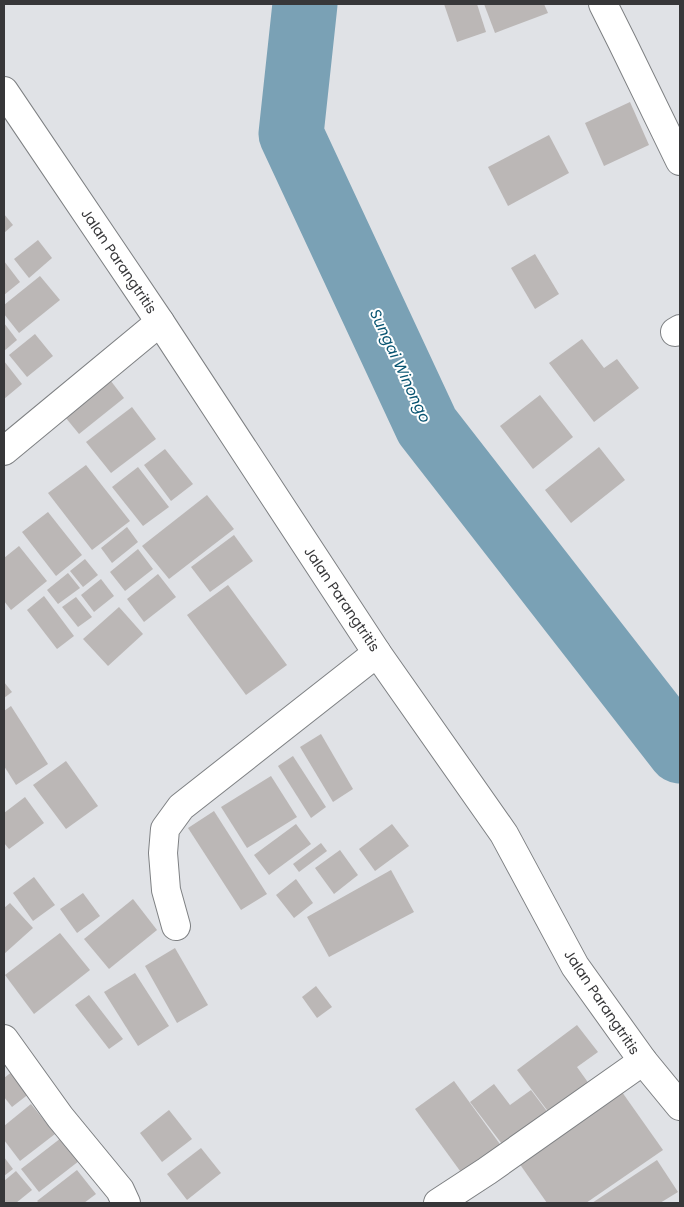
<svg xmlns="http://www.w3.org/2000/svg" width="684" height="1207" font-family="Poppins,sans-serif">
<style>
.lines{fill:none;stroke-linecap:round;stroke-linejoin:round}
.river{stroke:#7aa1b5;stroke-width:65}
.building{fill:#bbb7b6}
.minor-casing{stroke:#7e8083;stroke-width:30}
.major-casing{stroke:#7e8083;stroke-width:30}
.minor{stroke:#fff;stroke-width:28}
.major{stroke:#fff;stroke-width:28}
.labels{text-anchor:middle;stroke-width:4;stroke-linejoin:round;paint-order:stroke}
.street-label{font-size:14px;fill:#373739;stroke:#fff}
.water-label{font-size:15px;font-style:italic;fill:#095572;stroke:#fff}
</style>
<rect width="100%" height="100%" fill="#e0e2e6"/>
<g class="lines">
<polyline class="river" points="305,4 291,134 427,426 680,751"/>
</g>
<g class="building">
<polygon points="444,4 477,4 486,32 457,42"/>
<polygon points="484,4 544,4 548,13 495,33"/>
<polygon points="630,102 649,145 604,166 585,123"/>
<polygon points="549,135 569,173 508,206 488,167"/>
<polygon points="4,214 13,225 4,233"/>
<polygon points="38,240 52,258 29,278 14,259"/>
<polygon points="535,254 559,294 535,309 511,268"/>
<polygon points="4,261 20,282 4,295"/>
<polygon points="40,276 60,300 19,333 4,314 4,305"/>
<polygon points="4,323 17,340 4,351"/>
<polygon points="35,334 53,356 27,377 9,355"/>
<polygon points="582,339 604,368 617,359 639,388 594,422 549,363"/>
<polygon points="4,361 22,384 4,399"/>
<polygon points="107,376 124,398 79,434 61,412"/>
<polygon points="540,395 573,437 533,469 500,426"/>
<polygon points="132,407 156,439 111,473 86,442"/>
<polygon points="599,447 625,480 571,523 545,490"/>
<polygon points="165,449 193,484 171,501 144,465"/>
<polygon points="86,465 130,521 92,550 48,493"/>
<polygon points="138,467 169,507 143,526 112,487"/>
<polygon points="207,495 234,529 169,579 142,546"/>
<polygon points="48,512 82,555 56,576 22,532"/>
<polygon points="127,527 138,542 112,563 101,548"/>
<polygon points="234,535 253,561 210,592 191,567"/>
<polygon points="19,546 47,581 11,610 4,601 4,558"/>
<polygon points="138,549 153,569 125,591 110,572"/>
<polygon points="85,559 98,575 83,587 70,571"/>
<polygon points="68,573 80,588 58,604 47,590"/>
<polygon points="158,574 176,597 144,622 127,599"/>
<polygon points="101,579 114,596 94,612 81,595"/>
<polygon points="228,585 287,665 246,695 187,615"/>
<polygon points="44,596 74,636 57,649 27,610"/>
<polygon points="76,597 92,617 78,627 62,607"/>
<polygon points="119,607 143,634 108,666 83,639"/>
<polygon points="4,682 12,692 4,698"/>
<polygon points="11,706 48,764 16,785 4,766 4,711"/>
<polygon points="321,734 353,789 333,802 300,747"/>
<polygon points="293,756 326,807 311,818 278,766"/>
<polygon points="66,761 98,806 66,829 33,785"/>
<polygon points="271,776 297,817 247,848 221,807"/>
<polygon points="25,797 44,823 9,849 4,843 4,813"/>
<polygon points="214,811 267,894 241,910 188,828"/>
<polygon points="296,824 311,844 269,875 254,855"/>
<polygon points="392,824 409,846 375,871 359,849"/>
<polygon points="321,843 327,851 299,872 293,864"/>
<polygon points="340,850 358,875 334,894 315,868"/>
<polygon points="391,870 414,912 329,957 307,917"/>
<polygon points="34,877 55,905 33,921 13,893"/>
<polygon points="296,879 313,903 294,918 276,895"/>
<polygon points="83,893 100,916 77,933 60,909"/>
<polygon points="133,899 157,930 109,969 84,939"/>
<polygon points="10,903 33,928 4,954 4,908"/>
<polygon points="60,933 90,970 34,1014 5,975"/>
<polygon points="175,948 208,1005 177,1023 145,966"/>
<polygon points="135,973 169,1026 138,1046 104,992"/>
<polygon points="316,986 332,1007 317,1018 302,997"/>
<polygon points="89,995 123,1039 109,1049 75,1005"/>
<polygon points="577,1025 598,1052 577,1067 592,1088 553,1118 517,1070"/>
<polygon points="13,1071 30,1093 12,1107 4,1097 4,1078"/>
<polygon points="454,1081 502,1147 463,1175 415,1109"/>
<polygon points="494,1084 510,1105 531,1090 549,1114 505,1148 470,1102"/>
<polygon points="622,1092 663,1150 586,1203 547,1203 519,1163"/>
<polygon points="31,1104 55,1134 20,1161 4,1140 4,1126"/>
<polygon points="169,1110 192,1139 162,1162 140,1133"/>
<polygon points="61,1138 79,1161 39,1192 21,1169"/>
<polygon points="201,1148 221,1173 187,1200 167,1174"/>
<polygon points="4,1157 13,1169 4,1176"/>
<polygon points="657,1160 678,1192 660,1203 592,1203"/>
<polygon points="77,1170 96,1194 84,1203 39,1203 37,1201"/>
<polygon points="16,1171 32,1190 16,1203 4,1203 4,1181"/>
</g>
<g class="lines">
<defs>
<g id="minor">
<polyline points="603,4 622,42 680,161"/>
<polyline points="675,332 680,329"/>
<polyline points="4,451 160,322"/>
<polyline points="176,926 166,890 163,853 165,829 181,807 377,653"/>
<polyline points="4,1039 60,1117 120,1190 126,1203"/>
<polyline points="438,1203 487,1171 643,1061"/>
</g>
<polyline id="major" points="4,91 160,322 377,653 504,834 575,966 643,1061 680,1106"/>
</defs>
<use href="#minor" class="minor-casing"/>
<use href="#major" class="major-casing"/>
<use href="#minor" class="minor"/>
<use href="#major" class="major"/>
</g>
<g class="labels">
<g class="street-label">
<text transform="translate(119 261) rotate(56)" y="5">Jalan Parangtritis</text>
<text transform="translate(342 599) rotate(56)" y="5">Jalan Parangtritis</text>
<text transform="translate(602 1002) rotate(56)" y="5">Jalan Parangtritis</text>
</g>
<g class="water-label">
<text transform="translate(400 366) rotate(65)" y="5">Sungai Winongo</text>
</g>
</g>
<rect width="684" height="1207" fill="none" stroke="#373739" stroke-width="10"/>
</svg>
